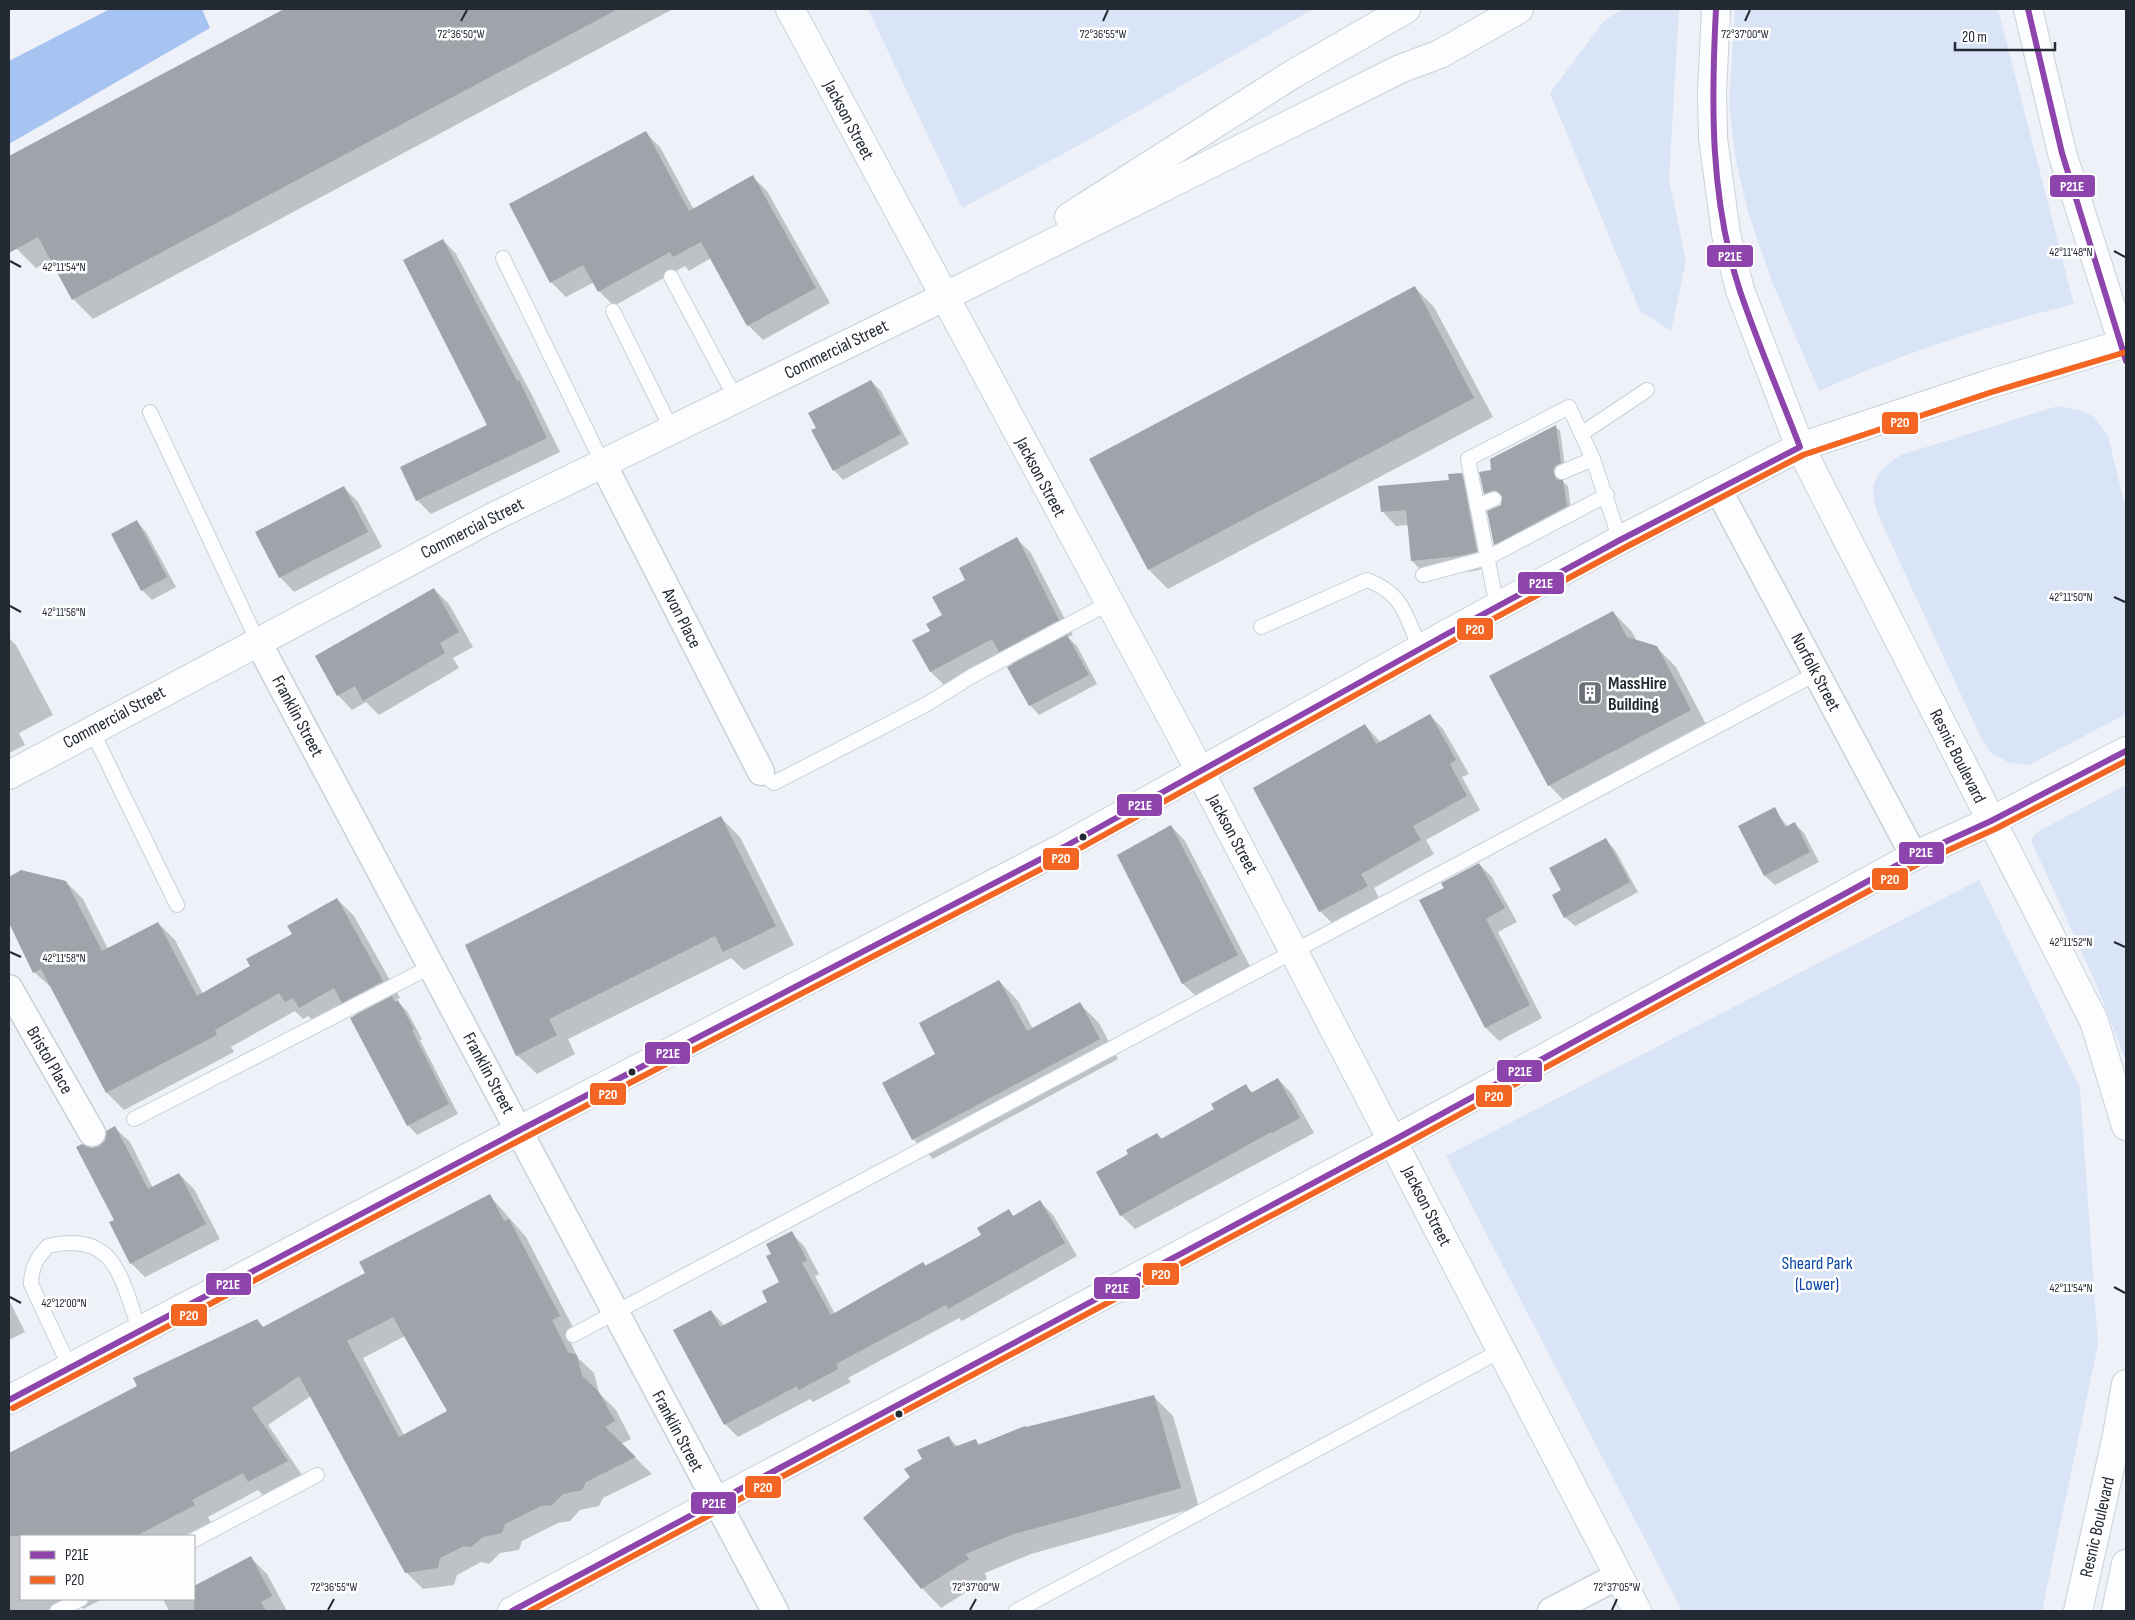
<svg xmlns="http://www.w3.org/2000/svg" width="2135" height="1620" font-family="'Sofia Sans Condensed',sans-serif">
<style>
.green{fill:#d9e4f7}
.water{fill:#a6c3f2}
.shadow{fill:#0003;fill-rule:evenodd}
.building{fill:#9fa4ab;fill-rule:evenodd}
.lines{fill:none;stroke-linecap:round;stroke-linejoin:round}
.lane-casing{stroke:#cbcfd7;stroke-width:16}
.street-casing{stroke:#cbcfd7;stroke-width:29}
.secondary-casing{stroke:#cbcfd7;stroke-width:30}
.primary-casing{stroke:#cbcfd7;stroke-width:30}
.highway-casing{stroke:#cbcfd7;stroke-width:30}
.lane{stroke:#fcfdfe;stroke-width:14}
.street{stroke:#fcfdfe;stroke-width:26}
.secondary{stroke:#fcfdfe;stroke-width:28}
.primary{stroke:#fcfdfe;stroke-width:28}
.highway{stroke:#fcfdfe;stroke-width:28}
.bus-1-casing{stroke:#fefefe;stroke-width:10}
.bus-2-casing{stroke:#fefefe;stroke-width:10}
.bus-1{stroke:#8e44ad;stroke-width:6}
.bus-2{stroke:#f26522;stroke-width:6}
.ticks{fill:none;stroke:#242a34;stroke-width:2}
.bus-dot{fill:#242a34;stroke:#fefefe;stroke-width:2}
.labels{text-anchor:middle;stroke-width:5;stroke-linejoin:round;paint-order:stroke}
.street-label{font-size:18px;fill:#242a34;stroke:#fefefe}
.poi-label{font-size:18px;font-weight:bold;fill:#242a34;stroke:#fefefe;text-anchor:start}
.park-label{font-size:18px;fill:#0c48a4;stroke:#fefefe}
.ticks-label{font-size:12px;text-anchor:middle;fill:#242a34;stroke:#fefefe;stroke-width:5;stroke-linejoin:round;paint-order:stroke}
.line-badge{stroke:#fefefe;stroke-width:2}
.badge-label{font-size:14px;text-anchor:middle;font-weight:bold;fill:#fff}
</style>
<rect width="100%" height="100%" fill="#eef2f8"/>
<g class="green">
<polygon points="868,9 1313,9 1085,142 962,208"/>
<polygon points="1622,9 1679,9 1669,180 1686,261 1671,331 1640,311 1550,93 1604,21"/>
<path d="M 1735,9 L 1998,9 L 2074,304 C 1987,326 1901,354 1819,391 L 1772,282 L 1748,212 L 1736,161 L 1729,104 Z"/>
<path d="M 2058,406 L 2080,410 L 2094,417 L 2108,436 L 2126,510 L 2126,714 L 2029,765 L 2010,763 L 1991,753 L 1981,738 L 1883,526 C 1868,491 1867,476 1901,455 Z"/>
<polygon points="2126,785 2126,784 2126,1061 2096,984 2031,840 2037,832"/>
<polygon points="1979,880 2080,1088 2098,1345 2042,1611 1682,1611 1446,1156"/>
</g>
<polygon class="water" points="110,9 202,9 210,28 9,144 9,61"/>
<g class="shadow">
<polygon points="287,9 673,9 93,319 73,299 52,259 36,268 16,248 9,234 9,158"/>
<polygon points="645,132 660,147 694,210 753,177 767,191 830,303 763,340 748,325 711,258 689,271 685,266 614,306 599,291 594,282 566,297 551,282"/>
<polygon points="443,240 456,254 532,395 560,452 431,514 417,500 489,425"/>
<polygon points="1415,288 1434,307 1493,417 1168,589 1149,570"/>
<polygon points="871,381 881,391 909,444 843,480 834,470 817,428"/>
<polygon points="1556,427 1560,431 1565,467 1557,477 1568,486 1571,511 1499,548 1495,544 1503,497 1500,494 1489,498 1485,493 1493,472"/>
<polygon points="1461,474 1476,489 1491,566 1474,571 1426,575 1412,561 1408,525 1396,526 1382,511"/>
<polygon points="344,488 358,502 382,547 294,592 280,577"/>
<polygon points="137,522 146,532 176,587 152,600 142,590"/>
<polygon points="1016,538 1031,553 1073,635 1068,637 1077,646 1097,684 1039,715 1030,705 1014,665 1004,655 945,686 931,672 932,631 967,580"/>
<polygon points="434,589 449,604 473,647 453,658 459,668 379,715 366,702 352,710 338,695"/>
<polygon points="1613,612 1632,632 1637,641 1656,647 1676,667 1709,730 1568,805 1549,785"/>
<polygon points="9,638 16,645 53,715 19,733 25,745 9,753"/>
<polygon points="1430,715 1443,729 1469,774 1462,777 1480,810 1426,840 1434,854 1374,888 1380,900 1334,925 1320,911 1255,788 1365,725 1381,743"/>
<polygon points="1774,809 1788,827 1794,823 1804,833 1819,862 1775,885 1765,876 1740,827"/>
<polygon points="721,818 740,837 794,945 744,970 731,958 568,1039 575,1054 537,1074 517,1055"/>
<polygon points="1171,826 1185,841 1252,970 1198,998 1183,984 1119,855"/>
<polygon points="1606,840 1615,850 1638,892 1575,926 1565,917 1562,891"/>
<polygon points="1479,864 1492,877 1517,922 1498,932 1542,1018 1499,1041 1486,1028 1421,901 1446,888"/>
<polygon points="21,871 66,882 83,899 108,949 158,923 175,940 203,994 252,966 337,899 354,916 400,998 396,1000 407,1011 422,1039 420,1040 458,1114 417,1135 408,1125 357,1016 348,1007 317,1024 308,1016 303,1019 295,1011 231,1047 234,1052 124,1110 107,1093 53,989 34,972 9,920 9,878"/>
<polygon points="999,981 1018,1001 1033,1029 1080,1004 1099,1023 1118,1059 933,1159 913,1139"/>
<polygon points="1278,1079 1292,1094 1314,1133 1135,1229 1121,1215 1130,1155 1157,1134 1162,1139 1216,1110 1246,1086 1253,1093"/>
<polygon points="115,1128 130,1142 153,1188 179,1174 194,1189 220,1239 145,1277 131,1263 91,1149 100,1147"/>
<path d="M 490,1196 L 526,1237 L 576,1333 L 568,1337 L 578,1358 L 594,1373 L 599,1393 L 616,1410 L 631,1439 L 621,1444 L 652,1474 L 603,1498 L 599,1506 L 580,1510 L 570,1521 L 558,1523 L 522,1541 L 519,1550 L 500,1553 L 489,1564 L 481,1562 L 457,1575 L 454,1585 L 423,1589 L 406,1572 L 311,1396 L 268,1425 L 304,1478 L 266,1498 L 258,1490 L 208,1517 L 211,1522 L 184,1536 L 21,1536 L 21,1599 L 103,1599 L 83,1609 L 77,1603 L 61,1611 L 9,1611 L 9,1455 L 139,1386 L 256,1320 L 264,1328 L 366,1274 ZM 405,1336 L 449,1411 L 404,1435 L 363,1358 Z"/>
<polygon points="1040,1202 1053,1215 1077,1256 962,1321 959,1318 848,1378 851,1382 813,1402 810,1399 738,1437 725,1424 711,1311 725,1326 769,1302 780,1282 773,1255 791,1233 804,1246 819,1274 815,1276 835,1314 982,1235 1009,1211 1014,1217"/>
<polygon points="9,1300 25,1332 9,1340"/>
<polygon points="1153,1396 1173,1416 1199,1507 1031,1554 985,1573 987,1579 941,1608 922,1588 912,1477 924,1459 949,1438 958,1447 975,1440 981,1446 1027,1429"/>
<polygon points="250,1557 267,1574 287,1611 169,1611 163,1599 194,1599 194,1585 195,1586"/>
</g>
<g class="building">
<polygon points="284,9 618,9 72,300 38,237 9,253 9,156"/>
<polygon points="646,131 689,211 753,175 816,288 747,326 701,242 673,257 670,252 598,292 583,265 550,283 509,204"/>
<polygon points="443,239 517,381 519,380 547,438 416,501 400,467 487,425 403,260"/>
<polygon points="1415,286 1474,398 1148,570 1089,459"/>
<polygon points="871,380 901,434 833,471 811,430 816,428 808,413"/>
<polygon points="1556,425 1561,463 1555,466 1553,471 1556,479 1563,480 1567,506 1494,545 1487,511 1501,505 1502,496 1495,490 1484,494 1479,472 1491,470 1490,459"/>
<polygon points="1462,473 1477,552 1459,556 1411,561 1406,510 1381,512 1378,486 1449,480 1448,474"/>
<polygon points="344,486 368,532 279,578 255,532"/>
<polygon points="137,520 167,577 141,591 111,534"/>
<polygon points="1017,537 1059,620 999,652 992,639 930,672 912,640 930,631 926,624 942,615 932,597 965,580 959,568"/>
<polygon points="434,588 459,632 440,643 445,653 363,701 355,686 337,696 315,656"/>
<polygon points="1613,611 1627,637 1657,646 1691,710 1548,786 1489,676"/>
<polygon points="1067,635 1089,675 1029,706 1007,667"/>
<polygon points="1430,714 1456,760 1450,764 1467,796 1413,826 1421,840 1361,874 1368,886 1319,912 1253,788 1365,724 1376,744"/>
<polygon points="1775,807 1785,827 1795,822 1810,852 1764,876 1738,826"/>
<polygon points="721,816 776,926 723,952 715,936 549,1019 557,1035 516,1056 465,945"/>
<polygon points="1171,825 1238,955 1182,984 1117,855"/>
<polygon points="1606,838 1630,882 1564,918 1552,895 1561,890 1549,868"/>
<polygon points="1479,863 1505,908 1486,919 1530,1005 1485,1028 1419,900 1444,888 1441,883"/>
<polygon points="21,870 66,881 102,951 158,922 197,996 250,966 246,959 292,934 287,926 337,898 383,981 342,1003 334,988 299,1008 293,998 285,1002 279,993 215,1030 217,1035 106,1093 41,969 33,973 9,923 9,877"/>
<polygon points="999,980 1027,1031 1080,1002 1100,1039 912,1140 882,1083 935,1054 919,1023"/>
<polygon points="392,996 395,1002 398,1000 414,1029 412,1030 449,1104 407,1126 350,1018"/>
<polygon points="1278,1078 1300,1118 1272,1133 1271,1132 1120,1216 1096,1172 1128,1154 1126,1150 1157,1133 1161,1139 1214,1109 1211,1104 1246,1084 1251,1093"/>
<polygon points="115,1126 148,1189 179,1173 206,1224 130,1264 109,1222 114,1220 76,1147 82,1144 91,1148 99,1146 105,1140 106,1131"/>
<path d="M 490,1194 L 504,1221 L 509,1219 L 560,1316 L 552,1320 L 568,1352 L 577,1355 L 582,1376 L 599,1392 L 615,1421 L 605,1427 L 636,1457 L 586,1482 L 582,1490 L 563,1494 L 552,1505 L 541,1506 L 505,1524 L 502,1533 L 483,1537 L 471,1547 L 464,1546 L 440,1558 L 438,1568 L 405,1573 L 299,1376 L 252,1408 L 288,1461 L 248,1482 L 243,1473 L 192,1500 L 195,1505 L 136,1536 L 9,1536 L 9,1453 L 137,1386 L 133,1378 L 257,1319 L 263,1327 L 365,1273 L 359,1262 ZM 393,1317 L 447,1411 L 399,1437 L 347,1341 Z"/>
<polygon points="1040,1200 1065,1243 948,1309 946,1305 836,1364 838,1369 799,1390 797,1386 724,1425 673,1330 711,1310 720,1327 767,1302 762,1291 779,1282 766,1256 771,1254 766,1244 792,1231 807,1260 802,1263 831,1315 923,1262 926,1266 981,1235 977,1228 1009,1209 1013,1216"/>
<polygon points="1154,1395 1181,1488 1011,1535 966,1554 969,1559 921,1589 863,1518 910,1477 904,1469 922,1459 917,1450 949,1436 954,1447 976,1439 978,1445 1025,1426 1026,1427"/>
<polygon points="251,1556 272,1596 261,1602 266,1611 194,1611 194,1586"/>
</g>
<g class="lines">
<defs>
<g id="lane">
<polyline points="503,258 603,464"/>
<polyline points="671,277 735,397"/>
<polyline points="613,311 672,430"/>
<polyline points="150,412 258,642"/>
<polyline points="1581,434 1647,390"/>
<polyline points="1562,472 1593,459"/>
<polyline points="1477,506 1494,499"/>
<polyline points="1423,575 1487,558 1607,495"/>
<polyline points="1497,607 1468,459 1569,407 1593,459 1620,540"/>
<path d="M 1261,627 L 1367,580 C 1403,593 1406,616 1420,649"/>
<polyline points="91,729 177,905"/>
<polyline points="761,772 774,783 927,704 972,676 1109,603"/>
<polyline points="134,1119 432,966"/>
<polyline points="573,1335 1817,673"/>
<path d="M 70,1368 L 31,1284 C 31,1268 37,1257 48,1246 C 117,1230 121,1280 140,1331"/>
<polyline points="194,1540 317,1475"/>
<polyline points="57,1611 81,1599"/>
<polyline points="1016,1611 1502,1350"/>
</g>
<g id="street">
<polyline points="603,464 761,772"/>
<polyline points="1718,489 1914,856"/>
<polyline points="258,642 775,1611"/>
<polyline points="9,988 92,1133"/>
<polyline points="1551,1611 1618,1576"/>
</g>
<g id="secondary">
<polyline points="790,9 1182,737 1637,1611"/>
<polyline points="9,775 493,517 944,297"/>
<polyline points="9,1400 520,1130 1064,847 1454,630 1620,540 1800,447 1989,384 2126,343"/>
<polyline points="512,1611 1394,1140 1914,856 1991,821 2126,751"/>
</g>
<g id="primary">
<polyline points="1800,447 2094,1021 2126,1126"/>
<polyline points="2078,1611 2116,1440 2126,1384"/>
<polyline points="2116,1611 2126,1564"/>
</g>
<g id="highway">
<polyline points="1716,9 1712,92 1713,138 1726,234 1740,290 1800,447"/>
<polyline points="2028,9 2062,153 2123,344"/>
<polyline points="1069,217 1293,74 1406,9"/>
<polyline points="944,297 1400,69 1440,54 1519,9"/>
</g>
</defs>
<use href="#lane" class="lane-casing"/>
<use href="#street" class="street-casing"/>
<use href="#secondary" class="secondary-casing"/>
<use href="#primary" class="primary-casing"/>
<use href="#highway" class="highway-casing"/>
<use href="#lane" class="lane"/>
<use href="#street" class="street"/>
<use href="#secondary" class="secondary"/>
<use href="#primary" class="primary"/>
<use href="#highway" class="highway"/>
<defs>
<g id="bus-1">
<polyline points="2028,9 2062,153 2126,361"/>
<path d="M 9,1400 L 520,1130 L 1064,847 L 1454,630 L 1620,540 L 1800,447 C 1780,395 1758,344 1740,291 C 1710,200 1711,103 1716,9"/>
<polyline points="512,1611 1394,1140 1914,856 1991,821 2126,751"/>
</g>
<g id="bus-2">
<polyline points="13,1408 524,1138 1068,855 1458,638 1624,548 1803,455 1992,392 2126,352"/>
<polyline points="530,1611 1398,1148 1918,864 1995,829 2126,761"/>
</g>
</defs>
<use href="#bus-1" class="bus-1-casing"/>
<use href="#bus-2" class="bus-2-casing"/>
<use href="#bus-1" class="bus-1"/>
<use href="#bus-2" class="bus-2"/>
</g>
<path class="ticks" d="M 461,21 L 467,10M 1103,21 L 1108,10M 1745,21 L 1750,10M 2114,251 L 2125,257M 10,261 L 21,267M 2114,597 L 2125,602M 10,606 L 21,612M 2114,942 L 2125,947M 10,952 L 21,957M 2114,1287 L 2125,1293M 10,1297 L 21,1303M 328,1610 L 334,1599M 970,1610 L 976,1599M 1612,1610 L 1617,1599"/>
<defs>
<symbol id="building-square" viewBox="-11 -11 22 22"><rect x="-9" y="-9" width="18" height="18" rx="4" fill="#6b7079" stroke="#fefefe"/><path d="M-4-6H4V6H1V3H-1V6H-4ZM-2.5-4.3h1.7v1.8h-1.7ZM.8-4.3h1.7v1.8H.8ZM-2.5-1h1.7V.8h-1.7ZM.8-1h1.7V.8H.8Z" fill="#fff"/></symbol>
</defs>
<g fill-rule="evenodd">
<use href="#building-square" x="1576" y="679" width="28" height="28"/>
</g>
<g class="bus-dot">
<circle cx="1083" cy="837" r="4.5"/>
<circle cx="632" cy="1072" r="4.5"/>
<circle cx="899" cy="1414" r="4.5"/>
</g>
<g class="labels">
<g class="street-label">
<text transform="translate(849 120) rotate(62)" y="6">Jackson Street</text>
<text transform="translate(836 349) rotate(-26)" y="6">Commercial Street</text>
<text transform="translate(1041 477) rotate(62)" y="6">Jackson Street</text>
<text transform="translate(472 528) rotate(-27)" y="6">Commercial Street</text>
<text transform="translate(682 618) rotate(63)" y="6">Avon Place</text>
<text transform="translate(1816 672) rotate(62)" y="6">Norfolk Street</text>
<text transform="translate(298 716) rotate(62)" y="6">Franklin Street</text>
<text transform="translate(114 717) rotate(-28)" y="6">Commercial Street</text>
<text transform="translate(1958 756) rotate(63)" y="6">Resnic Boulevard</text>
<text transform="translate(1233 834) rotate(62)" y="6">Jackson Street</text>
<text transform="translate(50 1060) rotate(60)" y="6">Bristol Place</text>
<text transform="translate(489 1073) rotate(62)" y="6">Franklin Street</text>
<text transform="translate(1427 1206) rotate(63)" y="6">Jackson Street</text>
<text transform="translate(678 1431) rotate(62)" y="6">Franklin Street</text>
<text transform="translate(2097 1527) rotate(-77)" y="6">Resnic Boulevard</text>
</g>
<g class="poi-label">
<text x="1608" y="689">MassHire<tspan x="1608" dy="21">Building</tspan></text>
</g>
<g class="park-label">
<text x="1817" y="1269">Sheard Park<tspan x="1817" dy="21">(Lower)</tspan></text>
</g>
</g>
<g class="ticks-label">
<text x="461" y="38">72°36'50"W</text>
<text x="1103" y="38">72°36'55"W</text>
<text x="1745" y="38">72°37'00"W</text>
<text x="2071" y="256">42°11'48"N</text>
<text x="64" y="271">42°11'54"N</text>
<text x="2071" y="601">42°11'50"N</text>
<text x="64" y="616">42°11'56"N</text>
<text x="2071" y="946">42°11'52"N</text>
<text x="64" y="962">42°11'58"N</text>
<text x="2071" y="1292">42°11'54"N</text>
<text x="64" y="1307">42°12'00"N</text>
<text x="334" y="1591">72°36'55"W</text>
<text x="976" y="1591">72°37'00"W</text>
<text x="1617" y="1591">72°37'05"W</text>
</g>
<g class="line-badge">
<rect x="2049" y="174" width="47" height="24" rx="5" fill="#8e44ad"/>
<rect x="1706" y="244" width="48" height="24" rx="5" fill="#8e44ad"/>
<rect x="1881" y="411" width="38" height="24" rx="5" fill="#f26522"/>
<rect x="1517" y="571" width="48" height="24" rx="5" fill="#8e44ad"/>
<rect x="1456" y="617" width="38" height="24" rx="5" fill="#f26522"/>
<rect x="1116" y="793" width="47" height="24" rx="5" fill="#8e44ad"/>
<rect x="1898" y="841" width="47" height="24" rx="5" fill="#8e44ad"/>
<rect x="1042" y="847" width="38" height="24" rx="5" fill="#f26522"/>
<rect x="1871" y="867" width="38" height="24" rx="5" fill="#f26522"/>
<rect x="644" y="1041" width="47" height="24" rx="5" fill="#8e44ad"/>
<rect x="1496" y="1059" width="47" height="24" rx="5" fill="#8e44ad"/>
<rect x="589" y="1082" width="38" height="24" rx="5" fill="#f26522"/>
<rect x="1475" y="1084" width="38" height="24" rx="5" fill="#f26522"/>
<rect x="1142" y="1262" width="38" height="24" rx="5" fill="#f26522"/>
<rect x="205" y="1272" width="47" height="24" rx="5" fill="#8e44ad"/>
<rect x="1093" y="1276" width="48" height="24" rx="5" fill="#8e44ad"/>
<rect x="170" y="1303" width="38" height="24" rx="5" fill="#f26522"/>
<rect x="744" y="1475" width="38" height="24" rx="5" fill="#f26522"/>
<rect x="690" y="1491" width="47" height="24" rx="5" fill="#8e44ad"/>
</g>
<g class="badge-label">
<text x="2072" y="191">P21E</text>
<text x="1730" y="261">P21E</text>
<text x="1900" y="427">P20</text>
<text x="1541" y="588">P21E</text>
<text x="1475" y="634">P20</text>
<text x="1140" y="810">P21E</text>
<text x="1921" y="857">P21E</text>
<text x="1061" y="863">P20</text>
<text x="1890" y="884">P20</text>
<text x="668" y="1058">P21E</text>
<text x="1520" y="1076">P21E</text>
<text x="608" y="1099">P20</text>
<text x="1494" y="1101">P20</text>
<text x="1161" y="1279">P20</text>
<text x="228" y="1289">P21E</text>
<text x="1117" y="1293">P21E</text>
<text x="189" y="1320">P20</text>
<text x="763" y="1492">P20</text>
<text x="714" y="1508">P21E</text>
</g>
<rect width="2135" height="1620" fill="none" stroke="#242a34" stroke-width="20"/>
<rect x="20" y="1535" width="175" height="65" fill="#fefefe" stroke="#a7a9ad"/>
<rect x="30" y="1551" width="25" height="8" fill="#8e44ad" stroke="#a7a9ad"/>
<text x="65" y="1560" font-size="15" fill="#242a34">P21E</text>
<rect x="30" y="1576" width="25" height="8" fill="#f26522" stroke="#a7a9ad"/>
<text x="65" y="1585" font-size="15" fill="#242a34">P20</text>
<path d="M1955 42v8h100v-8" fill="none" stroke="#242a34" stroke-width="2.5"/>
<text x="1962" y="42" font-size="15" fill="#242a34" stroke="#fefefe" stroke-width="4" paint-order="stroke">20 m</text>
</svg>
